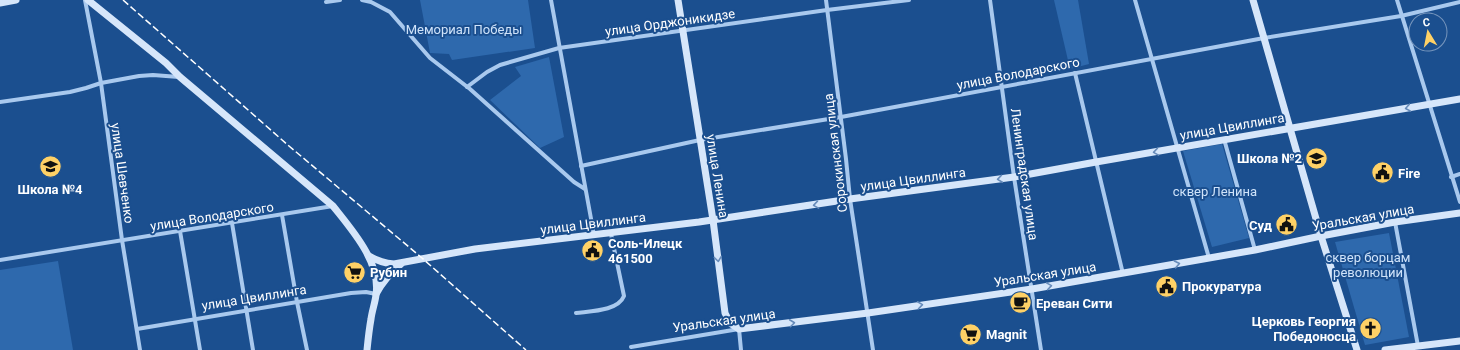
<svg xmlns="http://www.w3.org/2000/svg" width="1460" height="350" font-family="Roboto,sans-serif">
<style>
.green{fill:#2e69ad}
.lines{fill:none;stroke-linecap:round;stroke-linejoin:round}
.street{stroke:#a9c9ee;stroke-width:4}
.secondary{stroke:#d6e6fa;stroke-width:7}
.rail{stroke:#fff;stroke-width:1.5;stroke-dasharray:7 3;stroke-linecap:butt}
.oneway{stroke:#668bba}
.labels{text-anchor:middle;stroke-width:4;stroke-linejoin:round;paint-order:stroke}
.street-label{font-size:13px;fill:#fff;stroke:#1b4f8f}
.park-label{font-size:13px;fill:#cfe3fa;stroke:#1b4f8f}
.poi-label{font-size:13px;font-weight:bold;fill:#fff;stroke:#1b4f8f;text-anchor:start}
</style>
<rect width="100%" height="100%" fill="#1b4f8f"/>
<g class="green">
<polygon points="420,0 528,0 535,48 452,60 449,54 430,53"/>
<polygon points="1054,0 1078,0 1089,64 1070,69"/>
<polygon points="549,57 564,137 540,148 490,100 521,76 515,67"/>
<polygon points="1222,144 1249,238 1212,247 1183,151"/>
<polygon points="1389,233 1409,337 1365,345 1335,242"/>
<polygon points="58,261 73,350 0,350 0,270"/>
</g>
<g class="lines">
<g class="street">
<polyline points="85,0 101,83 122,240 140,350"/>
<polyline points="362,0 371,2 390,12 430,58 470,89 574,182 585,189"/>
<polyline points="551,0 594,235"/>
<polyline points="826,0 846,159 850,199 873,350"/>
<polyline points="990,0 1014,177 1041,350"/>
<polyline points="1135,0 1209,258"/>
<polyline points="1397,0 1460,202"/>
<polyline points="326,2 340,0"/>
<polyline points="1075,73 1123,274"/>
<polyline points="467,87 487,72 500,65 559,48 827,10 909,0"/>
<polyline points="0,102 70,92 86,88 101,83 139,76 153,75 179,77"/>
<polyline points="1224,139 1255,250"/>
<polyline points="581,166 700,140 841,117 1264,38 1401,16 1460,2"/>
<polyline points="1451,177 1460,174"/>
<polyline points="282,215 297,302 307,350"/>
<polyline points="1395,222 1418,346"/>
<polyline points="232,223 253,350"/>
<polyline points="180,231 200,350"/>
<polyline points="0,260 333,206"/>
<path d="M 576,313 C 591,311 618,311 624,296 L 611,234"/>
<polyline points="137,329 351,293 366,292 376,294"/>
<polyline points="631,347 739,329 741,350"/>
</g>
<g class="secondary">
<path d="M 88,0 L 166,63 L 180,77 L 333,206 C 352,230 381,262 376,295 C 375,303 372,311 371,319 C 369,330 368,340 367,350"/>
<polyline points="678,0 713,220 725,313 730,323 739,329 868,313 1032,289 1255,250 1321,236 1395,222 1460,213"/>
<polyline points="1253,0 1321,236 1357,350"/>
<polyline points="0,3 16,0"/>
<path d="M 369,256 C 377,261 384,263 394,264 L 475,249 L 699,222 L 850,199 L 1014,177 L 1096,162 L 1460,99"/>
<path d="M 376,294 C 383,281 390,273 401,264"/>
<polyline points="1385,350 1460,341"/>
</g>
<polyline class="rail" points="123,0 289,146 422,258 526,350"/>
</g>
<defs><path id="oneway-chevron" d="M-2-3.5L2.5 0L-2 3.5" fill="none" stroke-width="1.6" stroke-linecap="round" stroke-linejoin="round"/></defs>
<g class="oneway">
<use href="#oneway-chevron" transform="translate(1408 108) rotate(170)"/>
<use href="#oneway-chevron" transform="translate(1156 152) rotate(171)"/>
<use href="#oneway-chevron" transform="translate(1000 179) rotate(172)"/>
<use href="#oneway-chevron" transform="translate(816 205) rotate(171)"/>
<use href="#oneway-chevron" transform="translate(718 259) rotate(82)"/>
<use href="#oneway-chevron" transform="translate(1177 264) rotate(-11)"/>
<use href="#oneway-chevron" transform="translate(1049 286) rotate(-9)"/>
<use href="#oneway-chevron" transform="translate(920 305) rotate(-8)"/>
<use href="#oneway-chevron" transform="translate(792 323) rotate(-7)"/>
</g>
<defs>
<symbol id="school-disc" viewBox="-11 -11 22 22"><circle r="9.5" fill="#ffd166" stroke="#1b4f8f"/><path d="M0-5L7-2L0 1L-7-2ZM-4 1L0 2.5L4 1V4Q0 6-4 4Z" fill="#111"/></symbol>
<symbol id="civic-disc" viewBox="-11 -11 22 22"><circle r="9.5" fill="#ffd166" stroke="#1b4f8f"/><path d="M-.6-6.5H3V-4.5H.6V-3L4-1V1h2V6H-6V1h2V-1L-.6-3ZM-1.2 2.5V6h2.4V2.5Z" fill="#111"/></symbol>
<symbol id="supermarket-disc" viewBox="-11 -11 22 22"><circle r="9.5" fill="#ffd166" stroke="#1b4f8f"/><path d="M-6-5.5h2.5l.6 2H6L4.5 2H-2.5L-4.4-4H-6ZM-1.5 3.2a1.3 1.3 0 1 0 .1 0ZM3 3.2a1.3 1.3 0 1 0 .1 0Z" fill="#111"/></symbol>
<symbol id="cafe-disc" viewBox="-11 -11 22 22"><circle r="9.5" fill="#ffd166" stroke="#1b4f8f"/><path d="M-5.5-4.5H6V0H3Q3 3.5 0 3.5H-2.5Q-5.5 3.5-5.5 0ZM3-3.2v2h1.7v-2ZM-6 4.5H4V6H-6Z" fill="#111"/></symbol>
<symbol id="church-disc" viewBox="-11 -11 22 22"><circle r="9.5" fill="#ffd166" stroke="#1b4f8f"/><path d="M-1.2-6h2.4v3.5h3.3v2.4h-3.3V6h-2.4V-.1h-3.3v-2.4h3.3Z" fill="#111"/></symbol>
</defs>
<g fill-rule="evenodd">
<use href="#school-disc" x="1304" y="146" width="25" height="25"/>
<use href="#school-disc" x="38" y="154" width="25" height="25"/>
<use href="#civic-disc" x="1370" y="160" width="25" height="25"/>
<use href="#civic-disc" x="1274" y="212" width="25" height="25"/>
<use href="#civic-disc" x="580" y="238" width="25" height="25"/>
<use href="#supermarket-disc" x="342" y="260" width="25" height="25"/>
<use href="#civic-disc" x="1154" y="274" width="25" height="25"/>
<use href="#cafe-disc" x="1008" y="290" width="25" height="25"/>
<use href="#church-disc" x="1358" y="316" width="25" height="25"/>
<use href="#supermarket-disc" x="958" y="322" width="25" height="25"/>
</g>
<g class="labels">
<g class="street-label">
<text transform="translate(670 22) rotate(-8)" y="5">улица Орджоникидзе</text>
<text transform="translate(1018 73) rotate(-11)" y="5">улица Володарского</text>
<text transform="translate(1232 126) rotate(-10)" y="5">улица Цвиллинга</text>
<text transform="translate(835 153) rotate(-97)" y="5">Сорокинская улица</text>
<text transform="translate(123 173) rotate(82)" y="5">улица Шевченко</text>
<text transform="translate(1025 174) rotate(82)" y="5">Ленинградская улица</text>
<text transform="translate(718 176) rotate(81)" y="5">улица Ленина</text>
<text transform="translate(913 179) rotate(-8)" y="5">улица Цвиллинга</text>
<text transform="translate(212 216) rotate(-9)" y="5">улица Володарского</text>
<text transform="translate(1363 217) rotate(-10)" y="5">Уральская улица</text>
<text transform="translate(593 223) rotate(-7)" y="5">улица Цвиллинга</text>
<text transform="translate(1045 274) rotate(-9)" y="5">Уральская улица</text>
<text transform="translate(254 297) rotate(-9)" y="5">улица Цвиллинга</text>
<text transform="translate(724 320) rotate(-8)" y="5">Уральская улица</text>
</g>
<g class="park-label">
<text x="464" y="34">Мемориал Победы</text>
<text x="1215" y="196">сквер Ленина</text>
<text x="1368" y="262">сквер борцам<tspan x="1368" dy="15">революции</tspan></text>
</g>
<g class="poi-label">
<text x="1302" y="163" text-anchor="end">Школа №2</text>
<text x="1398" y="178">Fire</text>
<text x="50" y="194" text-anchor="middle">Школа №4</text>
<text x="1272" y="230" text-anchor="end">Суд</text>
<text x="608" y="248">Соль-Илецк<tspan x="608" dy="15">461500</tspan></text>
<text x="370" y="277">Рубин</text>
<text x="1182" y="291">Прокуратура</text>
<text x="1036" y="308">Ереван Сити</text>
<text x="1356" y="326" text-anchor="end">Церковь Георгия<tspan x="1356" dy="15">Победоносца</tspan></text>
<text x="986" y="339">Magnit</text>
</g>
</g>
<g transform="translate(1428 32) rotate(350)"><circle r="19" fill="#1b4f8f" stroke="#7695bc"/>
<path d="M0-3L7 15L0 10L-7 15Z" fill="#ffd166"/>
<text y="-6" font-size="11" font-weight="bold" text-anchor="middle" fill="#ffffff">С</text>
</g>
</svg>
